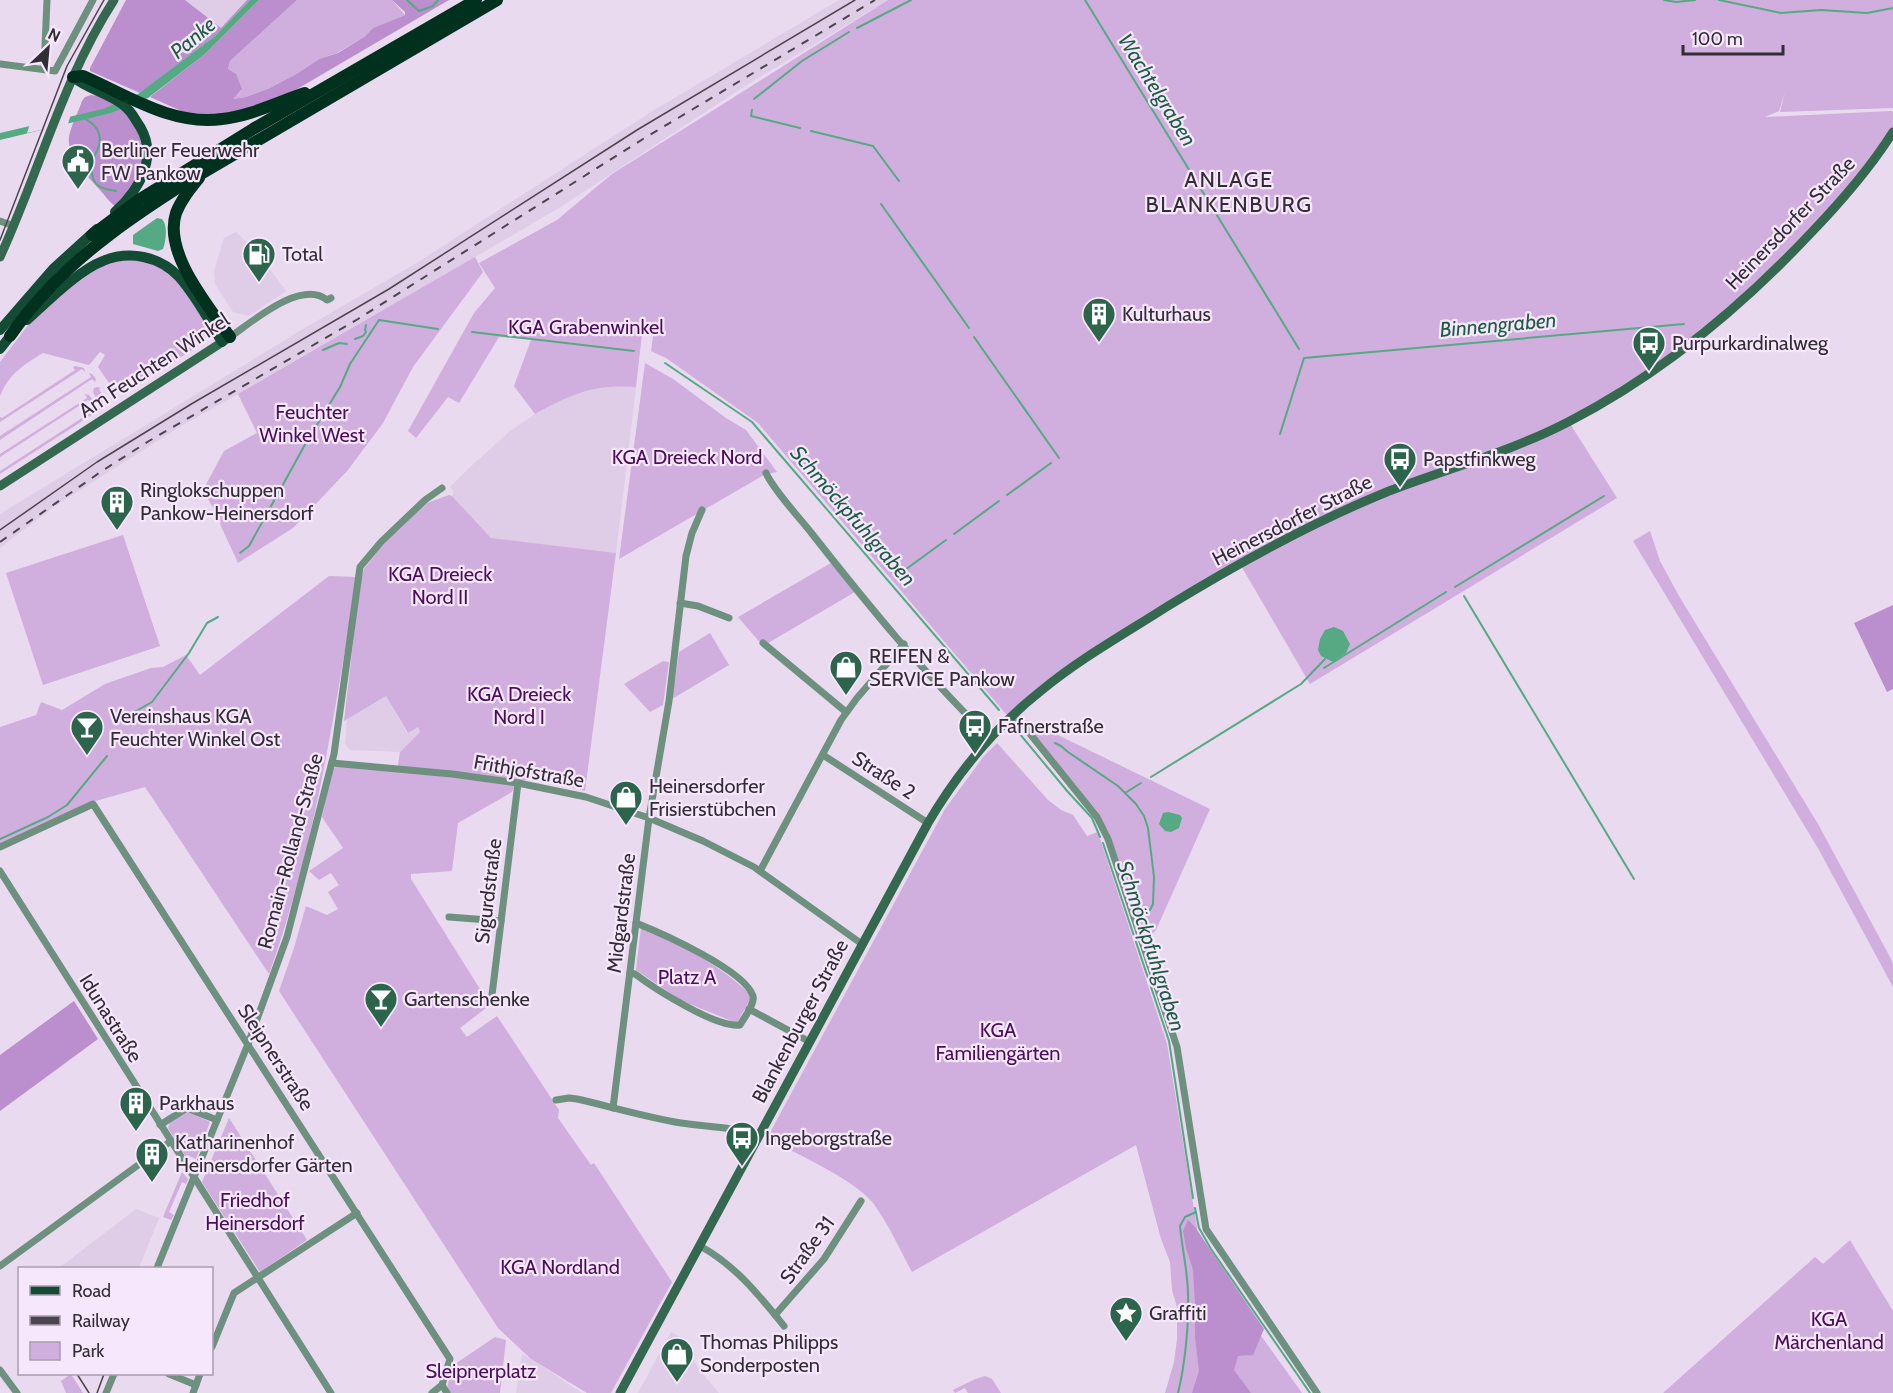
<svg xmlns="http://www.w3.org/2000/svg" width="1893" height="1393" font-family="Cabin,sans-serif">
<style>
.built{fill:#dfcce7}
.green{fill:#d0aedd}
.forest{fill:#bb8ecd}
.water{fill:#55aa83}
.pier{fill:#e9daf0}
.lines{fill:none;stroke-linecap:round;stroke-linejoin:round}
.stream{stroke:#55aa83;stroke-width:2}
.street{stroke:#6e907e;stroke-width:7}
.secondary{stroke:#346950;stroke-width:9}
.primary{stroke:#134b34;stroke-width:10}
.highway{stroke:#00301e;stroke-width:12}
.tram{stroke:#4c444e;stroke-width:1.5}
.rail{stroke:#4c444e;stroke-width:2;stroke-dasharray:8 8;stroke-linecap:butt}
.labels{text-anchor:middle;stroke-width:4.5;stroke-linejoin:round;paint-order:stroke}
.poi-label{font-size:20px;fill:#332d35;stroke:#f7e7fd;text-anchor:start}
.street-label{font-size:20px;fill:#332d35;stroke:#f7e7fd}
.park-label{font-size:20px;fill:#490e5c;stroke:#f7e7fd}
.water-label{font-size:21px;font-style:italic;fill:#1d5e43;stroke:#f7e7fd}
.quarter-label{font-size:22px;letter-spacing:1.5px;fill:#332d35;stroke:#f7e7fd}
</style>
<rect width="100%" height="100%" fill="#e9daf0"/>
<g class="built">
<polygon points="185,0 247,0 221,28"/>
<polygon points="839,0 888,0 745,86 559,208 320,348 181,426 55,506 0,548 0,514 303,329 415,264 651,112"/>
<polygon points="236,232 259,254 286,291 249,316 233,312 215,284 214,271 224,238"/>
<polygon points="622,386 636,387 616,553 491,538 452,496 454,491 450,487 470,467 509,432 535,414 572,395 599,387"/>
<polygon points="386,696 407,733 418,727 420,732 400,752 350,750 345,744 347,718"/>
<polygon points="136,1209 159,1218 139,1268 59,1268"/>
<polygon points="671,1332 677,1335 701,1372 719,1393 638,1393"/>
<polygon points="522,1354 531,1359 582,1393 516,1393"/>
</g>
<g class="green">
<polygon points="297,0 392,0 405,15 373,28 364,37 337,53 319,59 298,73 270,88 246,97 232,99 241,91 228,69 230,61"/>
<path d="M 888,0 L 1893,0 L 1893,108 L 1780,112 L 1785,92 L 1779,111 L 1765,117 L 1891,111 L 1893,112 L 1893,132 L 1859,180 L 1716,323 L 1569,422 L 1617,498 L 1310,684 L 1240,564 L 1081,661 L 1012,716 L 1006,714 L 758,423 L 666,358 L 651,351 L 653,336 L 642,334 L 636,387 C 593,384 572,394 535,414 L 514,386 L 531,340 L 499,337 L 459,403 L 448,397 L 416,438 L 408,431 L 474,313 L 495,288 L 479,263 L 557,220 L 612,174 Z"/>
<polygon points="475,257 483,272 413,367 383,423 348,470 293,528 238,563 220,524 221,522 203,490 224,451 257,433 238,394"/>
<path d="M 129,260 C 135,261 142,260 148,262 C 176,271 196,306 209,330 L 209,337 L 206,337 L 203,343 L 122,394 L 113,389 L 98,367 L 105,355 L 100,352 L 89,365 L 43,353 C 22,366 10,373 0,396 L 0,362 L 32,320 L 71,287 L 100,267 L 113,262 Z"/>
<polygon points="645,363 673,379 726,418 746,430 777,472 764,475 619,559"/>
<polygon points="75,366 84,368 85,372 82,369 0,422 0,417 2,418 75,370 73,367"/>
<polygon points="89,373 92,374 96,379 95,382 92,379 0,440 0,436 91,377"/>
<path d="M 97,387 L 101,388 L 99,389 C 103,396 106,401 101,409 L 0,474 L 0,471 L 99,407 L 99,403 L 93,392 L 94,388 Z"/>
<polygon points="85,394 89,395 92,399 91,402 88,400 0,457 0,454 87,398"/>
<polygon points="449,495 452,496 491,538 616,553 585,791 536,778 516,782 512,792 458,823 452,871 411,874 411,879 490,1005 460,1028 467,1037 497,1016 559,1110 558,1118 591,1165 594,1163 672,1282 611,1393 587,1393 531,1359 498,1328 279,991 293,951 306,906 327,915 338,909 328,892 339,885 331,873 319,880 309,871 343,848 322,817 332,769 338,766 397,771 400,752 420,732 418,727 408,733 386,696 344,721 360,583 364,569 383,545 427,503"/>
<polygon points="1650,531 1660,561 1679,596 1818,824 1890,957 1893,964 1893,987 1819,850 1633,541"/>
<polygon points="123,535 160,646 43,685 6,573"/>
<polygon points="831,563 855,592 763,646 738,617"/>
<path d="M 329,576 L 357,577 C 335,710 315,847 269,974 L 145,787 L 92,802 L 0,844 L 0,727 L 36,715 L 41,702 L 62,710 L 105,684 L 151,668 L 163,667 L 186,655 L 200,675 Z"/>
<polygon points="710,633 729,665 672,699 679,652"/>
<polygon points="663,661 669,662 663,705 650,712 624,684"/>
<polygon points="1022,720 1029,721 1210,809 1156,930 1144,943 1108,831 1097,811"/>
<path d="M 997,743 L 1048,800 L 1061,810 L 1073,815 L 1087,836 L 1098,832 L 1167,1044 L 1201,1252 L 1302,1393 L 1165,1393 L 1174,1362 L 1177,1339 L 1177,1307 L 1172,1290 L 1170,1262 L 1161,1239 L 1136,1145 L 912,1272 C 900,1250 888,1223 873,1203 C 854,1179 796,1154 767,1138 L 945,809 L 984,756 Z"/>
<path d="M 641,928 C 682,945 720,965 752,996 L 737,1023 L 682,1001 L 636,970 Z"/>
<polygon points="186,1112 191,1112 210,1122 196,1159 187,1155 186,1157 168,1128 170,1122"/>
<polygon points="229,1118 307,1240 260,1272 202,1182"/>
<polygon points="182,1172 188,1179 186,1184 182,1182 169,1212 174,1215 171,1220 163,1217"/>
<polygon points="1850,1240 1893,1311 1893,1393 1663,1393 1815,1257 1823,1264"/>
<polygon points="495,1337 506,1340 500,1393 450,1393 447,1389 452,1366"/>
<polygon points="71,1374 83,1393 66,1393 61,1381"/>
<polygon points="985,1376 992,1379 1001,1393 968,1393 965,1388 955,1393 953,1390 975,1379"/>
</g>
<g class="forest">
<polygon points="126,0 185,0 221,28 247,0 250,0 215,36 140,93 90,71 90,68"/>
<polygon points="259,0 297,0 230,61 228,69 236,74 242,89 233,99 246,97 270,88 298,73 319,59 338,53 364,37 373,28 405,15 405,12 392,0 449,0 287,95 232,114 188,114 150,97 205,54"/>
<path d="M 91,95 C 101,96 118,102 125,110 C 136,124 145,145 142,162 C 140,178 126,195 115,206 C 108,201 105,195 99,189 C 89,178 66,154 69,137 C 71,125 78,113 82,101 L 85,97 Z"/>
<polygon points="1893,605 1893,689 1887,692 1854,623"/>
<polygon points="74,1001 98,1039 0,1111 0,1055"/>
<polygon points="1188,1220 1195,1227 1264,1329 1253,1355 1238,1356 1234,1370 1251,1393 1192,1393 1199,1371 1195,1337 1195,1303 1193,1270 1186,1248 1183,1231"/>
</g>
<g class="water">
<polygon points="250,0 259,0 205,54 148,98 111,113 0,140 0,133 103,109 138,94 215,36"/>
<path d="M 157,218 L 162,219 C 168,225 166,241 163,249 L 158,251 L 133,244 L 133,235 Z"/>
<polygon points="1334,627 1343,631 1350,644 1346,653 1333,662 1321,656 1318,650 1320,639 1325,630"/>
<polygon points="1168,812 1180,815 1182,818 1179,828 1171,832 1165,831 1159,824 1163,813"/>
</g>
<polygon class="pier" points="71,114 68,124 27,133 30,124"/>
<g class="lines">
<g class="stream">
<polyline points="407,0 419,11 433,6 438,0"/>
<polyline points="1085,0 1299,349"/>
<polyline points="1664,0 1676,2 1695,0"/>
<polyline points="1719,0 1781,13 1821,10 1867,13 1893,8"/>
<polyline points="857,28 911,0"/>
<polyline points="754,99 802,61 849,32"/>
<polyline points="752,110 751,116 800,128"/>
<path d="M 83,117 C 90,122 97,126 99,134 C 104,150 86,158 93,178 C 97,189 106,189 116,191"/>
<polyline points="811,131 873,146 899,181"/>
<polyline points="881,204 969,328"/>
<polyline points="472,332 634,351"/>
<polyline points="974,337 1059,458"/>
<polyline points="355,339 363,336 366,332 365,330 366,325"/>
<polyline points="323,350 339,343 347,344"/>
<polyline points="665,363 752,422 999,710"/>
<polyline points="1280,434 1304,358 1684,324"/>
<polyline points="1007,495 1051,463"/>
<polyline points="954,534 999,501"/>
<polyline points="240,553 249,546 307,441 340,387 350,364 379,320 438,329"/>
<polyline points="898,575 946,540"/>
<polyline points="1455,587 1604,496"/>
<polyline points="1464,596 1634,879"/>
<polyline points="1324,668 1446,592"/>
<polyline points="122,722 124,718 152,702 189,653 207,623 218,617"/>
<polyline points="1014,727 1068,792 1092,818 1100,837"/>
<polyline points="1055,743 1061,746 1068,752 1118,786 1136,804 1144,816 1148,828 1154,877 1153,904 1150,910"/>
<polyline points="1151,777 1301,684 1325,659"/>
<polyline points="1125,793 1141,783"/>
<polyline points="0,839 48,817 67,805 107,756"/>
<polyline points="1103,843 1169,1041 1193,1198"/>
<polyline points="1195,1208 1199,1228 1211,1249 1310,1393"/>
<path d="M 1178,1393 C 1185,1365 1189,1324 1188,1295 C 1188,1272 1182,1249 1180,1226 L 1185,1217 L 1196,1212"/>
</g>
<g class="street">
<polyline points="0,64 55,71 93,0"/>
<polyline points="44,69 47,0"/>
<polyline points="0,221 14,226"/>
<path d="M 230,337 C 252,322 301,279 327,300 L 331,298"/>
<path d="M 766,473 C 774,491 800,518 813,535 C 868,605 926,676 990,738"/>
<polyline points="680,603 698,606 729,618"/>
<polyline points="763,643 846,712"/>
<polyline points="1012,716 1018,719 1097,817 1108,839 1177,1047 1206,1229 1317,1393"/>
<polyline points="823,755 928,823"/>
<polyline points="332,763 452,774 518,783 586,797 649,818 703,841 754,867 862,944"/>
<polyline points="0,847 93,804 450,1359 442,1385 447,1393"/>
<polyline points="0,871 331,1393"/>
<polyline points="760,871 841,720 857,698 904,644"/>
<polyline points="449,917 501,921"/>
<path d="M 630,973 L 635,974 C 655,989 716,1028 740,1025 C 744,1018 755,1004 753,996 C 745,970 661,933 636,923"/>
<polyline points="491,1003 518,783"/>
<polyline points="749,1009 810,1042"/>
<path d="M 556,1100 L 569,1098 L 577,1099 C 612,1107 646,1117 681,1123 C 707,1127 734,1126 759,1137"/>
<polyline points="613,1108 649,818 669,701 686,556 692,533 702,510"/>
<polyline points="160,1125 187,1108 217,1120"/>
<path d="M 700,1246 C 735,1265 759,1295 784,1326"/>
<polyline points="0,1266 171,1141"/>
<polyline points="157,1268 248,1044 287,937 334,754 360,567 381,542 425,500 442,488"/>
<polyline points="775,1315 824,1259 861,1201"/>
<polyline points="212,1347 234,1293 357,1213"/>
<polyline points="0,1370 17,1393"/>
<polyline points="169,1374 196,1385"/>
<polyline points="106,1393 114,1374"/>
<polyline points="193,1393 200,1374"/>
<polyline points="432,1393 442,1385"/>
</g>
<g class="secondary">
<path d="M 0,257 C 39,172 63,79 114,0"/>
<polyline points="0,486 227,339"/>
<path d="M 620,1393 L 928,823 C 958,772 995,727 1042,690 C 1081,658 1126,633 1168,606 C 1238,563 1313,522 1389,491 C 1449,468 1513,451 1570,421 C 1659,375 1740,308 1809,235 C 1840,203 1869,170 1893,132"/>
</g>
<g class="primary">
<path d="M 73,77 C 88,89 107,93 122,104 C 128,108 133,115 137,122 C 160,154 141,188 115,212"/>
<path d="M 27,320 C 47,302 79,270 103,261 C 129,250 160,256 179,277 C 196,296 209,321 222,342"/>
<polyline points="0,330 53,269 97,229"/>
<polyline points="0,349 15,330"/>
</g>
<g class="highway">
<path d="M 73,77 L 83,76 C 127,95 172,126 222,119 C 250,116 278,102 305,93"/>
<path d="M 199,178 C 190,189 181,200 176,213 C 163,253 208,305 230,337"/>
<polyline points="92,235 140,199 253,129 476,0"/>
<path d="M 10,336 C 20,322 30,309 42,296 C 83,250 135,215 187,182 L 497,0"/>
</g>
<g class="tram">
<polyline points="0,240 67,66 104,0"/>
<polyline points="0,530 97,462 193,403 389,289 637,130 855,0"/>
<polyline points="77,1374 89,1393"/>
<polyline points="97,1393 104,1374"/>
</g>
<polyline class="rail" points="0,542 102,471 149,441 358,319 643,139 875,0"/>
</g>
<defs>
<symbol id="civic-pin" viewBox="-11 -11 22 30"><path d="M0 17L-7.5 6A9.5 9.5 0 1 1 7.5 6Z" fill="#2d654c" stroke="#f7e7fd"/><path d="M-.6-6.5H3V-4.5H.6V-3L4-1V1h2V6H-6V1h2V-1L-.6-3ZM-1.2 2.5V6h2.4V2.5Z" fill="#fff"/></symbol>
<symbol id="fuel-pin" viewBox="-11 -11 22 30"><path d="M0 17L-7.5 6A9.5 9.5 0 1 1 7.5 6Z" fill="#2d654c" stroke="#f7e7fd"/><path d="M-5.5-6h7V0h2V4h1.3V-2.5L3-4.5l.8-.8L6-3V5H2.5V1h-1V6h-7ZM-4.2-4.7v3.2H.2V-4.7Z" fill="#fff"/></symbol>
<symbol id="building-pin" viewBox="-11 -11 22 30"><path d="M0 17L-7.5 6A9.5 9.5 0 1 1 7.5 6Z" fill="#2d654c" stroke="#f7e7fd"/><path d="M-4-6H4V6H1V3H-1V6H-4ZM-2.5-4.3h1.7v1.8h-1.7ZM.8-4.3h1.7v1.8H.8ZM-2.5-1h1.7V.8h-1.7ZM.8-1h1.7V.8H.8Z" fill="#fff"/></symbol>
<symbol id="bus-pin" viewBox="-11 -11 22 30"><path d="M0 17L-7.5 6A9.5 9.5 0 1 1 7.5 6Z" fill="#2d654c" stroke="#f7e7fd"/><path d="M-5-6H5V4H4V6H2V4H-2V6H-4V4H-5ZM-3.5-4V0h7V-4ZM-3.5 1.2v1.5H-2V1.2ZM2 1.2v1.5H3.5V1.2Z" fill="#fff"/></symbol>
<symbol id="shop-pin" viewBox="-11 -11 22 30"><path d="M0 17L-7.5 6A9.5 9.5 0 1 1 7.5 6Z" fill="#2d654c" stroke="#f7e7fd"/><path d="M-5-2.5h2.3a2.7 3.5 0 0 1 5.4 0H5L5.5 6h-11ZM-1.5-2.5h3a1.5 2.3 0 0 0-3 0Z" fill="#fff"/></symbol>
<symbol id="bar-pin" viewBox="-11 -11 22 30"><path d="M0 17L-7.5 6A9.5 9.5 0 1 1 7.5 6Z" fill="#2d654c" stroke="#f7e7fd"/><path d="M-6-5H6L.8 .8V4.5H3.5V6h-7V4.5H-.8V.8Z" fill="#fff"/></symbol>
<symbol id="sight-pin" viewBox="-11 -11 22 30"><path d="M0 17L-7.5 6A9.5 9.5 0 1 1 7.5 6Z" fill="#2d654c" stroke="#f7e7fd"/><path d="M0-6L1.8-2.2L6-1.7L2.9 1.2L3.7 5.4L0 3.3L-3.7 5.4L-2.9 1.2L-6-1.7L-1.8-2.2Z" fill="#fff"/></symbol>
</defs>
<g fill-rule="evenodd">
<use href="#civic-pin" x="59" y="142" width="38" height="52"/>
<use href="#fuel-pin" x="240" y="235" width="38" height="52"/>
<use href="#building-pin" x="1080" y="295" width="38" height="52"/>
<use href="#bus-pin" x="1630" y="324" width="38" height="52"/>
<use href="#bus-pin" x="1381" y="440" width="38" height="52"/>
<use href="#building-pin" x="98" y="483" width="38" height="52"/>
<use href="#shop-pin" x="827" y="648" width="38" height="52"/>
<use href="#bus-pin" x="956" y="707" width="38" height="52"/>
<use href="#bar-pin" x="68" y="708" width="38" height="52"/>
<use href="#shop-pin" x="607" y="778" width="38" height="52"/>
<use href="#bar-pin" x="362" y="980" width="38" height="52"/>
<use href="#building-pin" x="117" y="1084" width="38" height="52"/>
<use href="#bus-pin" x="723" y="1119" width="38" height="52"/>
<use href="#building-pin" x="133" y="1135" width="38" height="52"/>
<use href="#sight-pin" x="1107" y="1294" width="38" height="52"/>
<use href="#shop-pin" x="658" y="1335" width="38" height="52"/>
</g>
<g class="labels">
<g class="poi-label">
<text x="101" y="157">Berliner Feuerwehr<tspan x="101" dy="23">FW Pankow</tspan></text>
<text x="282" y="261">Total</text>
<text x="1122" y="321">Kulturhaus</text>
<text x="1672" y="350">Purpurkardinalweg</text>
<text x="1423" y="466">Papstfinkweg</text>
<text x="140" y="497">Ringlokschuppen<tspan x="140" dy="23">Pankow-Heinersdorf</tspan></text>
<text x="869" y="663">REIFEN &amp;<tspan x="869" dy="23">SERVICE Pankow</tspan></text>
<text x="110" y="723">Vereinshaus KGA<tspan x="110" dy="23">Feuchter Winkel Ost</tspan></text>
<text x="998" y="733">Fafnerstraße</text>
<text x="649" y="793">Heinersdorfer<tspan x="649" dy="23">Frisierstübchen</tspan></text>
<text x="404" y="1006">Gartenschenke</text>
<text x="159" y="1110">Parkhaus</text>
<text x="765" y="1145">Ingeborgstraße</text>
<text x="175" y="1149">Katharinenhof<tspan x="175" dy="23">Heinersdorfer Gärten</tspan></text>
<text x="1149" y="1320">Graffiti</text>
<text x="700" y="1349">Thomas Philipps<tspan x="700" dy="23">Sonderposten</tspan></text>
</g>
<g class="street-label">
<text transform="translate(1790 223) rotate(-46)" y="7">Heinersdorfer Straße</text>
<text transform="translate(154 365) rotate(-33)" y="7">Am Feuchten Winkel</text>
<text transform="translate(1292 520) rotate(-27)" y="7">Heinersdorfer Straße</text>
<text transform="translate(529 771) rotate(10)" y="7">Frithjofstraße</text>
<text transform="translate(884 775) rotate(33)" y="7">Straße 2</text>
<text transform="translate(290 851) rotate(-75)" y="7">Romain-Rolland-Straße</text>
<text transform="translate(488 891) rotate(-83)" y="7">Sigurdstraße</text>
<text transform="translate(621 913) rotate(-83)" y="7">Midgardstraße</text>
<text transform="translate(111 1018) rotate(58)" y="7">Idunastraße</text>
<text transform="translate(800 1021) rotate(-62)" y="7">Blankenburger Straße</text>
<text transform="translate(276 1057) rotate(57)" y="7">Sleipnerstraße</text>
<text transform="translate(807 1250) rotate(-54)" y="7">Straße 31</text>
</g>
<g class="park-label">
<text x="586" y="334">KGA Grabenwinkel</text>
<text x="312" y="419">Feuchter<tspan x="312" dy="23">Winkel West</tspan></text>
<text x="687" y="464">KGA Dreieck Nord</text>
<text x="440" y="581">KGA Dreieck<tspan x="440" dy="23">Nord II</tspan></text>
<text x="519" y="701">KGA Dreieck<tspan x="519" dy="23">Nord I</tspan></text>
<text x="687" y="984">Platz A</text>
<text x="998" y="1037">KGA<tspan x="998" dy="23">Familiengärten</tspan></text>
<text x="255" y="1207">Friedhof<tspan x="255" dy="23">Heinersdorf</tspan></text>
<text x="560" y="1274">KGA Nordland</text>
<text x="1829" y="1326">KGA<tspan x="1829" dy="23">Märchenland</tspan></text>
<text x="481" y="1378">Sleipnerplatz</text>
</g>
<g class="water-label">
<text transform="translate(193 38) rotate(-40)" y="7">Panke</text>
<text transform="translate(1157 90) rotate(58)" y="7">Wachtelgraben</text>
<text transform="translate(1498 325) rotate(-5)" y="7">Binnengraben</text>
<text transform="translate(853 516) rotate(49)" y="7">Schmöckpfuhlgraben</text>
<text transform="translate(1151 946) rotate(72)" y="7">Schmöckpfuhlgraben</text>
</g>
<g class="quarter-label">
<text x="1229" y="187">ANLAGE<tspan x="1229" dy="25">BLANKENBURG</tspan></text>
</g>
</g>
<rect x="18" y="1267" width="195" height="108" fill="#f7e7fd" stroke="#a99dad" stroke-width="1.5"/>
<rect x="30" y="1286" width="30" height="9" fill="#134b34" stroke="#a99dad" stroke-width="1.5"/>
<text x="72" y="1297" font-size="18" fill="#332d35">Road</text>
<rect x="30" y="1316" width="30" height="9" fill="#4c444e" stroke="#a99dad" stroke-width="1.5"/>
<text x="72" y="1327" font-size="18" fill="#332d35">Railway</text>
<rect x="30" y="1342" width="30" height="18" fill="#d0aedd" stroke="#a99dad" stroke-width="1.5"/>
<text x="72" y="1357" font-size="18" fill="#332d35">Park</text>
<g transform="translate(48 48) rotate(26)" stroke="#f7e7fd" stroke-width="4.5" paint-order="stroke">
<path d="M0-4.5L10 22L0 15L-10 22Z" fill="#332d35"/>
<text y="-9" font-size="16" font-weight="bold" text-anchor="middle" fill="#332d35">N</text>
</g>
<path d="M1683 45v9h100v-9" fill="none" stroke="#332d35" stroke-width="3"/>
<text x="1692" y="45" font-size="18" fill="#332d35" stroke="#f7e7fd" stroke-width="4.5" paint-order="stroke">100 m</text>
</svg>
